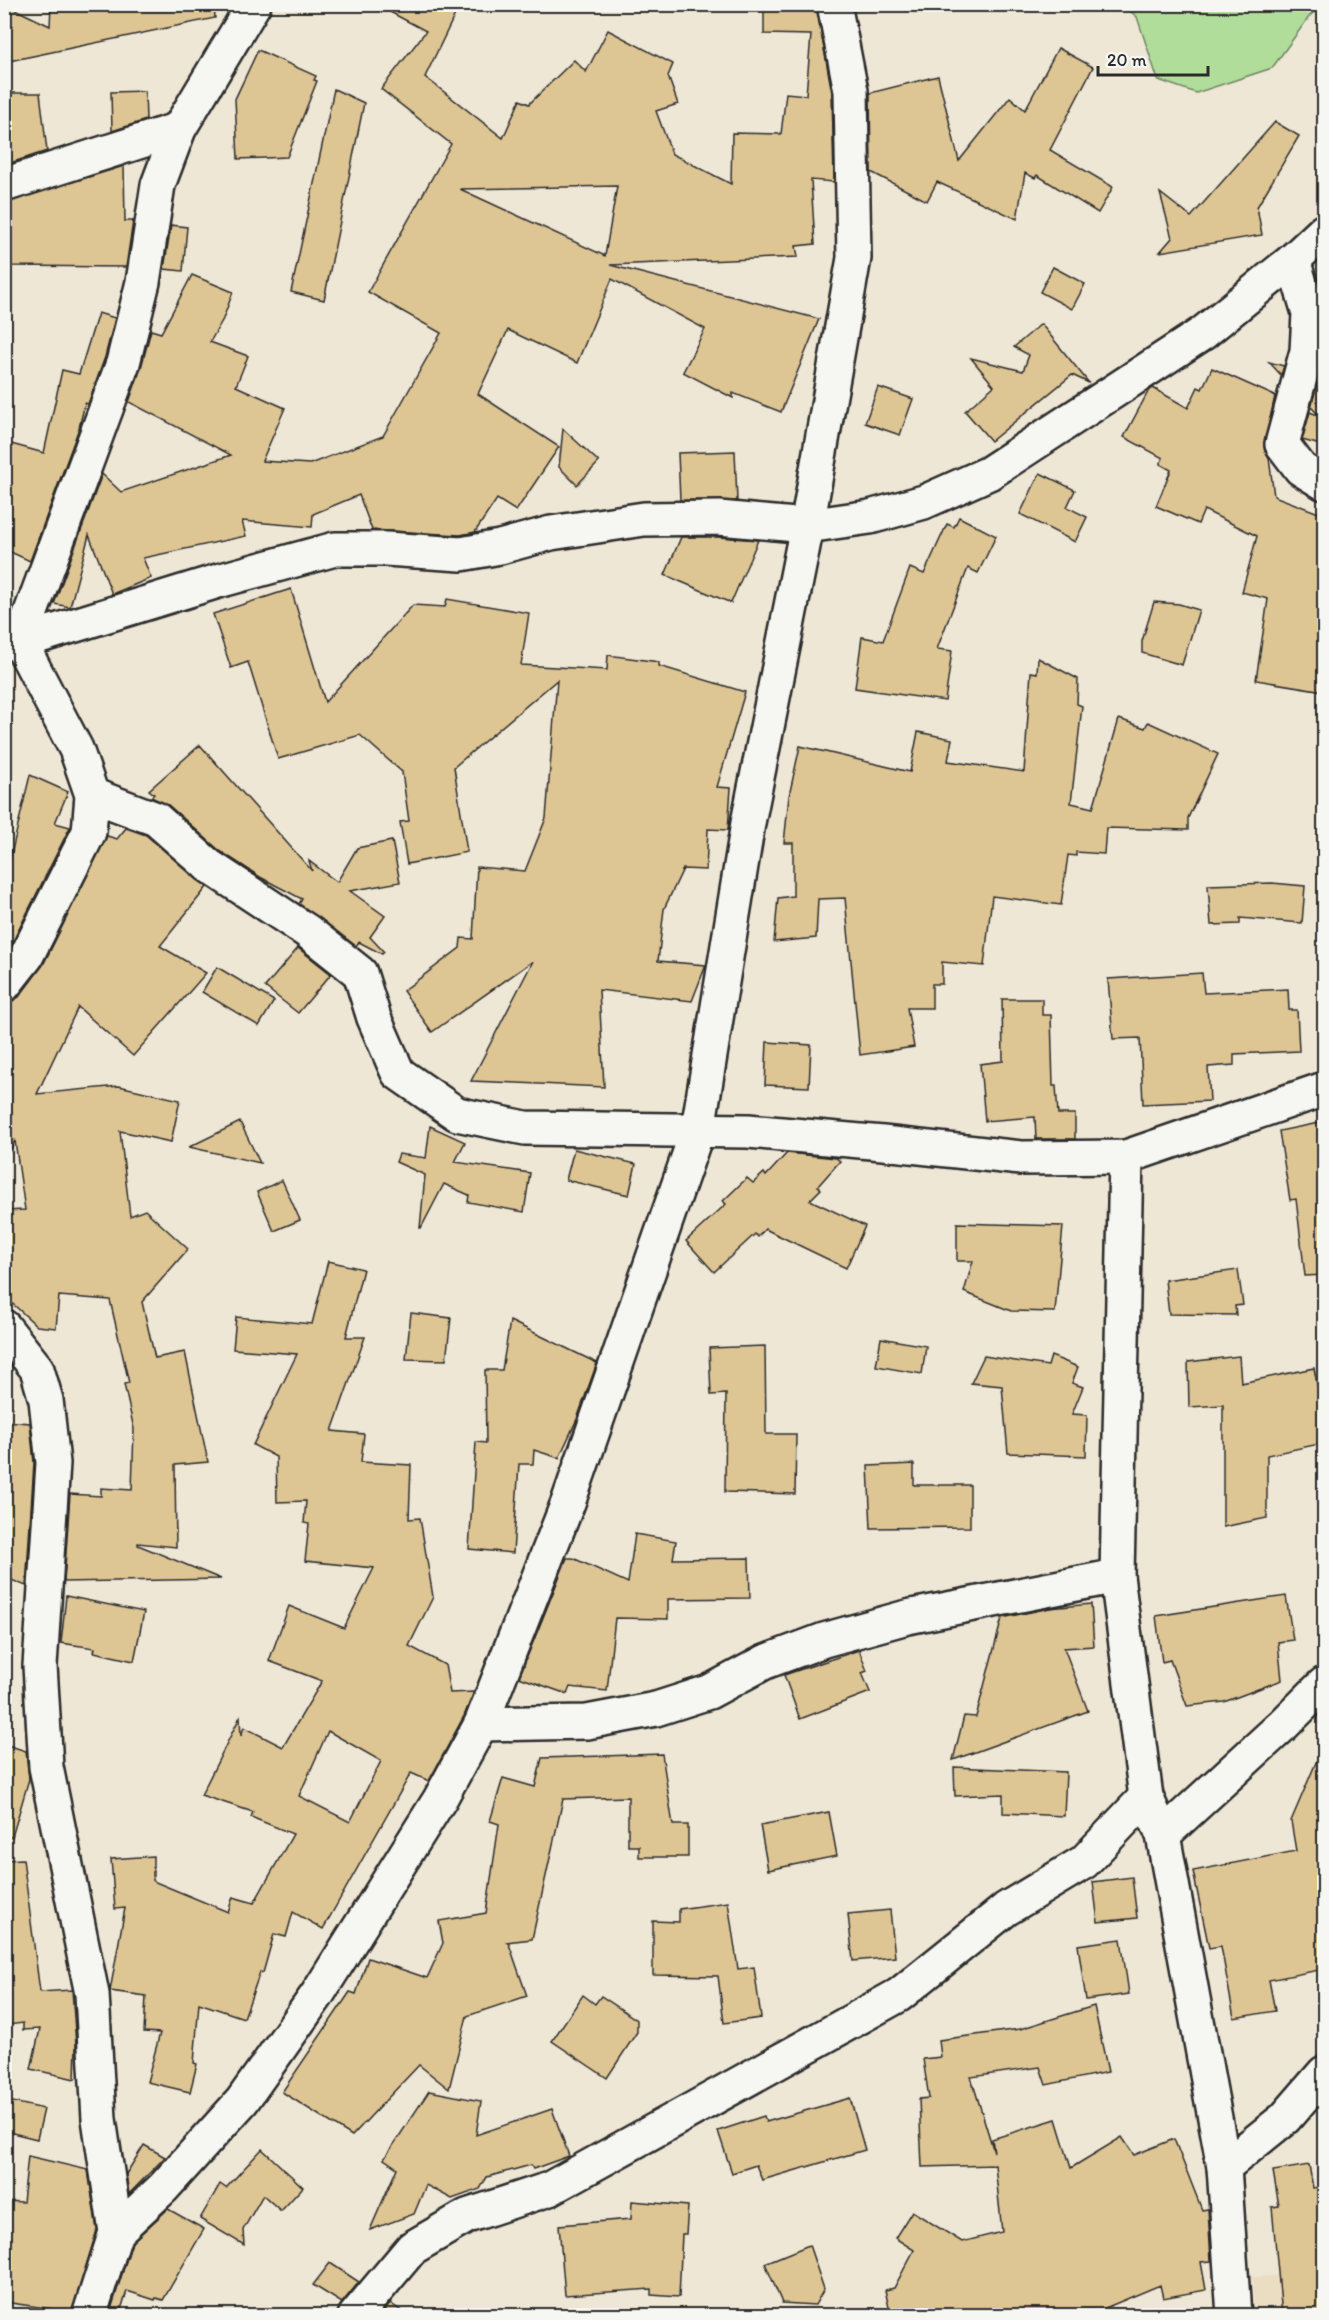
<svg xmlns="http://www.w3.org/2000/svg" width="1329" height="2320" font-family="Itim,sans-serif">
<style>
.built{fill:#eaddc2}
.green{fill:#b1dd9b;stroke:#6e8463;stroke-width:1.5}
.building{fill:#dec594;stroke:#2b2b2b;stroke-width:1.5;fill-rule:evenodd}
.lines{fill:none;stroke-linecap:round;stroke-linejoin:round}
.minor-casing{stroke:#2b2b2b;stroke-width:38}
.minor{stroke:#f6f6f2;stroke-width:33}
</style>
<rect width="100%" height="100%" fill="#efe7d6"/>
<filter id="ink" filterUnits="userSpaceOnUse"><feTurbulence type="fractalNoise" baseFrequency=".0167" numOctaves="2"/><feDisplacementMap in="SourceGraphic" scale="12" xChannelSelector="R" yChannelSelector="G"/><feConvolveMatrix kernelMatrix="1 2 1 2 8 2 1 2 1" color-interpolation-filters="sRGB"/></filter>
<g filter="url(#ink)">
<polygon class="built" points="1324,2272 1324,2315 1255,2315 1252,2277"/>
<polygon class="green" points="1123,5 1321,5 1309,17 1272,68 1196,93 1158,80 1137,17"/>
<g class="building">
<polygon points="4,4 50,26 51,5 130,8 129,4 214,4 215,18 4,62"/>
<path d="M 375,4 L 460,4 L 425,77 L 503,138 L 520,100 L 529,104 L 574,60 L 586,72 L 608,30 L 673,64 L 668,76 L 678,104 L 656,111 L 672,154 L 731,184 L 732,133 L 781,134 L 786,93 L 806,95 L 811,35 L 764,34 L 764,4 L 816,4 L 832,93 L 834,182 L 811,180 L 815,244 L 796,246 L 798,257 L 610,265 L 819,319 L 781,412 L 733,393 L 733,398 L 683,372 L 705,329 L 612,279 L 577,363 L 508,330 L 478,394 L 559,447 L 516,511 L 497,499 L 475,532 L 460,535 L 372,530 L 359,495 L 313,514 L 312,527 L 242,521 L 246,536 L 143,558 L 151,578 L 112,594 L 89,535 L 70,607 L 54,604 L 102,474 L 121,492 L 231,455 L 129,402 L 141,368 L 151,330 L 161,333 L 192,275 L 233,292 L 223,319 L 210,342 L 248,356 L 236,386 L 285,408 L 262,461 L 310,464 L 383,436 L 441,333 L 368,292 L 451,144 L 381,89 L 426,31 ZM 617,186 L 605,256 L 460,189 Z"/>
<polygon points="1058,48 1093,67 1050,150 1113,187 1098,213 1037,175 1035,178 1025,173 1017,219 937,182 927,201 871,172 870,93 938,76 959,161 1010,97 1025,110"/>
<polygon points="258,50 316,76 314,80 317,81 287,157 238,159 235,99"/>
<polygon points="334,89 364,103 324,300 291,292"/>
<polygon points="145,91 146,120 112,131 111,92"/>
<polygon points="4,93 40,93 47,151 4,165"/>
<polygon points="1275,122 1299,136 1257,207 1262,235 1160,252 1172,238 1160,193 1191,217"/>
<polygon points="124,166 125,221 133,221 126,267 10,266 4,203"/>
<polygon points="171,225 187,227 183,271 164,269"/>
<polygon points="1053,267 1085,284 1072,309 1040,292"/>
<polygon points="98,313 115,318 105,357 88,404 85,403 79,428 30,561 4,549 4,442 44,453 62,370 79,374"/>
<polygon points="1041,324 1089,383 1072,375 991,441 965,411 994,386 971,358 1023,371 1029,355 1014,347"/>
<polygon points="1269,362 1284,366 1281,375"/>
<polygon points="1212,368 1275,396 1264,447 1269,458 1274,496 1324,515 1324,691 1256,680 1268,599 1242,592 1257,536 1204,510 1198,524 1156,506 1171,470 1160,464 1163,458 1124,437 1148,392 1153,388 1188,408 1198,387 1202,389"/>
<polygon points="1320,374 1324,375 1324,446 1302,440 1310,412 1320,416 1311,407"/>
<polygon points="878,387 913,399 900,435 865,423"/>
<polygon points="563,429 599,462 577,485 559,467"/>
<polygon points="735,451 737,501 680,500 678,453"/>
<polygon points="1040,473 1075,490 1067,507 1087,517 1075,542 1020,514"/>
<polygon points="959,517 996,536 978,573 968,568 937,649 952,651 945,701 855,688 862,637 883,641 910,568 924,574 947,524 954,527"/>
<polygon points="681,537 718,537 758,540 731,603 665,575"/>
<polygon points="291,589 325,702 413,605 445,607 447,599 529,613 521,665 607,670 608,655 659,662 659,666 745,692 717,787 731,788 728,830 708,829 706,870 683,869 664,909 658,961 706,965 692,1001 599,990 604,1087 471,1081 533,961 432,1032 403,991 460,948 461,938 473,939 477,867 525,871 546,818 557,680 454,767 467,852 407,864 400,822 409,821 402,772 360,735 278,759 248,662 231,668 213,614"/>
<polygon points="1154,602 1179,604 1199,610 1182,665 1142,653 1142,641"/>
<polygon points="1038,658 1078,679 1077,704 1082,706 1071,803 1093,808 1119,719 1145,728 1148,722 1218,754 1188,818 1188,830 1106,828 1104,854 1076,852 1076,856 1068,855 1061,905 992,896 984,966 942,962 942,984 932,984 932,1008 907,1008 914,1047 860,1055 845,898 818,899 816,938 774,942 778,898 793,896 793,843 784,843 789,796 800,746 910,772 918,732 952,739 948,761 1024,772 1031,672 1037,673"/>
<polygon points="200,745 312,871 309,861 337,882 357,848 392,841 400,882 350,891 385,916 370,937 384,952 382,954 359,942 356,946 299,904 302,899 260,877 220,851 168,805 151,797 154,794 149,790"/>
<polygon points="30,775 68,792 55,823 70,827 10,947 4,954 4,884"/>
<polygon points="126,828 146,835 207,887 160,946 206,973 133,1056 78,1007 37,1094 119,1086 180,1100 171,1142 120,1131 130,1216 145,1210 188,1249 142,1302 155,1358 185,1352 208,1462 175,1465 176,1547 138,1543 138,1545 221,1579 64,1582 70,1494 101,1496 101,1488 132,1490 134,1429 124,1384 129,1383 110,1300 59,1296 56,1328 37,1326 4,1296 4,1211 25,1210 15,1141 4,1162 4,1003 11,1002 19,997 43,965 107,836 117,839"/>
<polygon points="1272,883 1305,886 1302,923 1240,918 1240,924 1211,925 1208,885"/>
<polygon points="298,948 331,974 298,1013 265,987"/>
<polygon points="217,967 274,1001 259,1026 202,992"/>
<polygon points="1202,973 1204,993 1288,989 1289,1010 1297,1010 1299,1051 1234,1054 1234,1065 1208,1067 1210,1101 1143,1104 1140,1038 1113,1039 1108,979"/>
<polygon points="1002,999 1042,999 1042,1015 1051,1015 1053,1086 1056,1086 1058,1114 1075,1114 1075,1139 1036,1139 1035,1117 985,1121 980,1064 1003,1061"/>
<polygon points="767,1042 811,1045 809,1087 765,1085"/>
<polygon points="240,1122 260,1163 189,1147"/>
<polygon points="1324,1122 1324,1275 1305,1276 1296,1199 1290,1200 1279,1131"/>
<polygon points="430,1126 465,1142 455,1162 530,1173 524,1212 468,1202 469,1195 444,1184 421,1228 420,1228 425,1175 396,1162 399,1154 426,1158"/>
<polygon points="574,1149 636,1164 629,1195 566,1180"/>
<polygon points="787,1153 836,1158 840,1161 818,1186 821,1189 810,1200 865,1226 846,1268 765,1229 758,1237 755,1234 714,1272 686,1241 726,1204 723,1201 747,1178 753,1183 764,1173 766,1176"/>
<polygon points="282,1180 300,1220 274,1231 257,1192"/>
<polygon points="957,1223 1063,1226 1055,1312 1011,1311 964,1292 973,1261 957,1261"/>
<path d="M 328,1261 L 363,1269 L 346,1337 L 365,1337 L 332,1431 L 364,1434 L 361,1462 L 411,1465 L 409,1519 L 420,1518 L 433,1597 L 409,1646 L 445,1665 L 450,1693 L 474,1692 L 464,1716 L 429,1781 L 411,1773 L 323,1929 L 293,1912 L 286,1937 L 274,1934 L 263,1973 L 260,1972 L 244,2018 L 199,2003 L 194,2063 L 197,2064 L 190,2092 L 147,2082 L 160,2033 L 144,2032 L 146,1996 L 110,1991 L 125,1908 L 115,1909 L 111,1859 L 153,1856 L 153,1881 L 228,1912 L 233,1897 L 254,1903 L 293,1834 L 251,1817 L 253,1812 L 201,1795 L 240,1717 L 241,1736 L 244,1727 L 283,1747 L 322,1681 L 269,1661 L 289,1606 L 344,1628 L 374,1568 L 305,1561 L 309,1524 L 304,1523 L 306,1501 L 277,1502 L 276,1457 L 253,1445 L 297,1354 L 233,1349 L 236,1317 L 312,1324 ZM 328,1731 L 381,1761 L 350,1822 L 299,1796 Z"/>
<polygon points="1238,1270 1243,1305 1235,1306 1236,1315 1169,1314 1165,1280"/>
<polygon points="411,1313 451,1318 446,1360 406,1359"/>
<polygon points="510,1321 597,1363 577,1419 559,1458 534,1450 533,1464 519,1464 513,1553 469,1549 476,1442 486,1443 485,1370 502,1370"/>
<polygon points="881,1338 926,1346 922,1374 876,1366"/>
<polygon points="765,1346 766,1434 796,1434 795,1494 725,1492 726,1394 711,1395 709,1348"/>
<polygon points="984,1356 1048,1366 1051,1356 1078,1367 1072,1383 1083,1387 1072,1414 1087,1415 1086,1456 1008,1453 1002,1386 971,1383"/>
<polygon points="1239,1356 1241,1383 1314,1368 1324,1420 1324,1443 1267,1455 1267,1518 1223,1527 1223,1405 1189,1407 1188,1362"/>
<polygon points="4,1421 30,1423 34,1463 26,1586 4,1577"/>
<polygon points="914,1464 914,1485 970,1485 970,1527 871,1528 868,1466"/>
<polygon points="635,1534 676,1541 673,1559 749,1558 750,1598 668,1599 668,1619 615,1618 607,1691 570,1687 567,1694 519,1677 567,1558 573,1558 628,1583"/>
<polygon points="66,1596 144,1612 134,1661 94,1652 95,1648 61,1643"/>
<polygon points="1286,1596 1293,1640 1278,1642 1282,1680 1224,1702 1187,1706 1170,1660 1162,1662 1156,1616"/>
<polygon points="1091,1604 1094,1646 1064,1648 1088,1711 953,1760 964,1716 976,1717 1002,1618 1050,1608"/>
<polygon points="859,1650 867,1671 862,1673 870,1692 800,1719 784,1675"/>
<polygon points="4,1744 26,1751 29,1779 12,1837 4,1836"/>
<polygon points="662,1754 673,1825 688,1825 688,1857 639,1857 639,1846 628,1846 628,1797 563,1799 532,1939 506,1942 509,1944 527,1996 467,2016 449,2089 419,2065 352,2136 282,2092 350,1992 356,1994 368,1958 427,1978 443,1943 439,1921 486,1913 499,1824 490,1821 503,1778 535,1787 542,1758"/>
<polygon points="1317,1760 1324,1811 1324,1969 1269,1980 1275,2011 1234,2018 1221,1946 1209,1948 1193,1871 1296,1851 1291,1821"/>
<polygon points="954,1767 1066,1772 1064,1816 1003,1813 1003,1794 955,1796"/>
<polygon points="829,1812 837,1856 768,1870 760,1825"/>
<polygon points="23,1859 40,1992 72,1990 76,2045 75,2079 31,2069 40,2029 23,2030 23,2023 8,2025 6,1996 10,1996 4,1955 4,1860"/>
<polygon points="1132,1877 1137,1918 1098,1922 1093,1882"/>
<polygon points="728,1902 738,1969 754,1967 761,2018 724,2023 718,1976 653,1975 653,1921 679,1922 679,1909"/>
<polygon points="890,1910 895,1957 853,1961 848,1914"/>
<polygon points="1121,1939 1129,1994 1086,2000 1078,1945"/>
<polygon points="583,1995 595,2004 601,1996 637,2020 637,2032 607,2078 552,2041"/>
<polygon points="1094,2006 1108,2072 1046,2085 1040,2067 971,2077 994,2152 992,2139 1056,2119 1071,2168 1122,2137 1134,2155 1174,2139 1202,2210 1208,2209 1211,2261 1201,2262 1206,2290 1163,2298 1160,2285 1086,2316 1082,2316 1080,2310 993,2316 891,2316 885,2290 894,2288 914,2250 895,2238 912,2211 962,2242 1002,2232 995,2165 922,2167 919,2099 929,2098 923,2059 941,2057 939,2040 1020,2029"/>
<polygon points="429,2091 481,2101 476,2135 552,2109 569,2156 533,2169 531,2165 487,2177 480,2189 452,2199 426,2185 414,2214 370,2230 397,2168 384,2159"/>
<polygon points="850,2098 865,2150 762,2180 756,2165 732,2173 718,2131 764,2116 766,2122"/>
<polygon points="4,2100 44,2109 37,2139 4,2131"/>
<polygon points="144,2145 165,2157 129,2194 126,2174"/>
<polygon points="262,2149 303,2187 281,2211 263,2195 243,2230 244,2245 200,2219 220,2184 226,2188"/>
<polygon points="28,2156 88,2170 97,2230 71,2316 52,2316 52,2309 4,2302 4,2201 23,2202"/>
<polygon points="1309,2165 1313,2188 1319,2187 1324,2237 1324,2316 1282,2316 1272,2207 1279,2206 1273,2171"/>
<polygon points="632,2201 688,2206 686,2234 682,2234 679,2297 651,2295 651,2289 565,2295 559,2225 631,2219"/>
<polygon points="168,2209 204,2229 163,2300 156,2298 155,2300 127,2291 119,2316 109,2316 132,2242"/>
<polygon points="809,2245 824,2289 815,2305 782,2303 765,2263"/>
<polygon points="330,2263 359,2282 342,2303 313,2285"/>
<polygon points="390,2303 403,2312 401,2316 380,2316"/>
</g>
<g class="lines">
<defs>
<g id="minor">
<polyline points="4,185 179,129"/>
<polyline points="1293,260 1309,313 1307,351 1282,444 1301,469 1324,483"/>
<polyline points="4,643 20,642 218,581 335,549 386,549 461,554 500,547 551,533 644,519 719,518 807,526 870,517 924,502 989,473 1203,333 1293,260 1324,231"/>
<polyline points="92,795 156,819 209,866 307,931 360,973 374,1018 398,1073 457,1114 525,1128 748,1131 883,1143 1021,1158 1126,1157 1324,1089"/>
<polyline points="4,985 26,957 89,832 92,795 76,749 20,642 123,363 143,282 158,185 179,129 254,4"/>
<polyline points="1126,1157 1117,1576 1146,1797 1163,1835 1224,2167 1234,2316"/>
<polyline points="4,1327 37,1369 46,1400 53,1463 40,1666 46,1767 92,1994 99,2119 116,2232 89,2316"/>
<polyline points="481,1724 587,1722 656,1709 709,1692 765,1662 824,1640 907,1617 1117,1576"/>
<polyline points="1163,1835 1284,1724 1324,1684"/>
<polyline points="1224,2167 1285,2118 1324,2073"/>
<polyline points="116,2232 163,2188 242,2101 317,1995 440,1799 481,1724 569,1500 698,1129 748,823 807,526 854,258 851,91 834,4"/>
<polyline points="355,2316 412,2248 467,2216 549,2189 899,1995 1006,1909 1084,1862 1146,1797"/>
</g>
</defs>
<use href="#minor" class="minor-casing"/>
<use href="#minor" class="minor"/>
</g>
</g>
<rect width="1329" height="2320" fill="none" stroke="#f6f6f2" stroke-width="24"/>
<rect x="12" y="12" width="1305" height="2296" fill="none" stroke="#2b2b2b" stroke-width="2" filter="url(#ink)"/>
<path d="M1098 66v9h110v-9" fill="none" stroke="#2b2b2b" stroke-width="3"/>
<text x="1107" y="66" font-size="18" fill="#2b2b2b" stroke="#f6f6f2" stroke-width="4.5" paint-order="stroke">20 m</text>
</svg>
